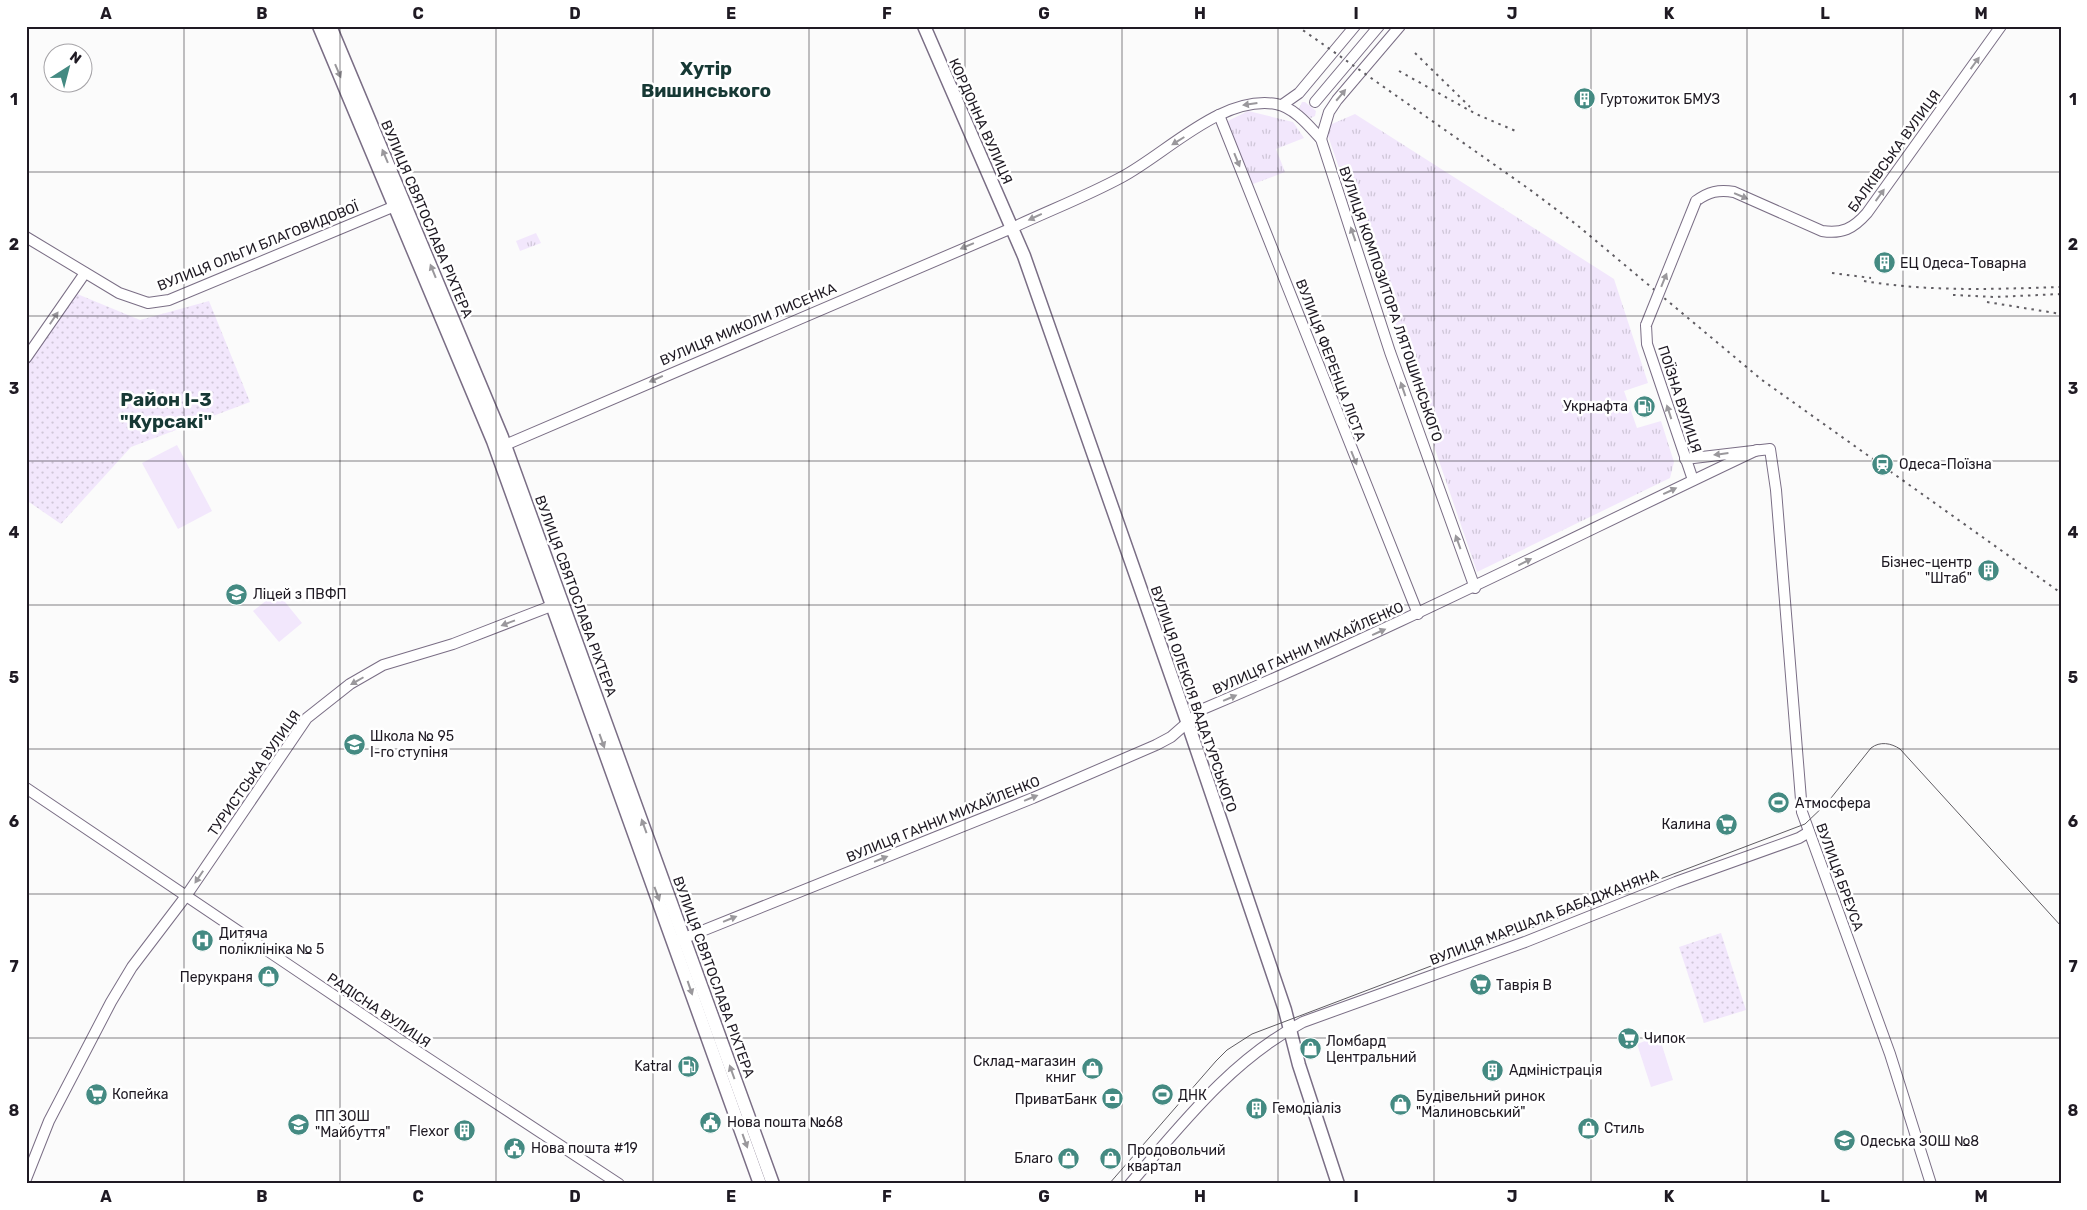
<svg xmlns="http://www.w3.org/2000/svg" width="2087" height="1210" font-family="Rubik,sans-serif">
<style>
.grass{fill:url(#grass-tufts)}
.park{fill:url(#park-dots)}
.pitch{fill:#f2e7fc}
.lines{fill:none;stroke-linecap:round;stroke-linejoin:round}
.minor-casing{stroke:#7a6e85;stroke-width:12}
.major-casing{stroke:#7a6e85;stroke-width:15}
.minor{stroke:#fff;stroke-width:10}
.major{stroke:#fff;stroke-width:12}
.tram{stroke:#605d63;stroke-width:1}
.rail{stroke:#605d63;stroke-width:2;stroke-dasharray:2.5 5;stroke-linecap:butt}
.minor-bridge-casing{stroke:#7a6e85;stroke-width:12;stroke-linecap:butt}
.minor-bridge{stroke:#fff;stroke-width:10}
.oneway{fill:#9a989c}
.grid{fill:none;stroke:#1f1a23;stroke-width:1;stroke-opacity:0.55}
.labels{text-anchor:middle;stroke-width:5;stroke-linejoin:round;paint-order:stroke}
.poi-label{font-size:14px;fill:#1f1a23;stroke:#fff;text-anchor:start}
.street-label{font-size:14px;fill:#1f1a23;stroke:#fff}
.district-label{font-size:19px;font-weight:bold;fill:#173935;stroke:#fff}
.neatline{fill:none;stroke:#1f1a23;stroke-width:2}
.grid-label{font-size:16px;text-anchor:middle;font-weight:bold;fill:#1f1a23}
</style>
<defs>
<pattern id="grass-tufts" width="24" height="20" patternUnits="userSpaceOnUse" patternTransform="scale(1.25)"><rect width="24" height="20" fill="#f2e7fc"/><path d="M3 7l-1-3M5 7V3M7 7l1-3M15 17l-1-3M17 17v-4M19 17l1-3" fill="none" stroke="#cfc6d8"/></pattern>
<pattern id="park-dots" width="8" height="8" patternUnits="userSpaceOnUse" patternTransform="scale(1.25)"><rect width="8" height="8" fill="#f2e7fc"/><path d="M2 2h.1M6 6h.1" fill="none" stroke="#cfc6d8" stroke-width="1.8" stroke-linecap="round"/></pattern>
</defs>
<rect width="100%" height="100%" fill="#fbfbfb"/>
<g class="grass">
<polygon points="1302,102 1305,102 1316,111 1315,116 1311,118 1299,109"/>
<polygon points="1248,111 1293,122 1304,138 1276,149 1285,172 1253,184 1226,122"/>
<polygon points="1355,114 1614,279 1648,383 1624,391 1637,428 1661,421 1674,462 1670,478 1477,572 1325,127"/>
<polygon points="536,233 541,243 520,251 516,241"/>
</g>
<g class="park">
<polygon points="70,291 140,320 209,301 250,402 131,447 61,524 26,500 26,369"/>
<polygon points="1721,933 1746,1010 1704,1023 1679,947"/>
</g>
<g class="pitch">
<polygon points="177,445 212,511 178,529 142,463"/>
<polygon points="277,592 302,623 279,642 253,611"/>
<polygon points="1659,1036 1673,1080 1651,1087 1637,1044"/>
</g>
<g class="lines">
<defs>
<g id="minor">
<polyline points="1315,102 1379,26"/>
<polyline points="1282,105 1299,93 1355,26"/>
<polyline points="1219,115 1418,614"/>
<polyline points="1321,139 1329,112 1337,100 1400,26"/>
<path d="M 1696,201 C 1708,192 1719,189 1734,192 L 1822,231 C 1842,234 1853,229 1867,213 L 2001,26"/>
<polyline points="26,237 119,293 148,303 169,300 395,206"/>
<polyline points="1646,325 1647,344 1693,480"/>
<polyline points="26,358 85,273"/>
<path d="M 498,448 L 1012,228 C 1048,211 1087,196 1122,177 C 1168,152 1222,95 1276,104 C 1294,107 1310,127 1321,139 L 1390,352 L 1475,588"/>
<polyline points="1685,459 1770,449 1776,490 1802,812 1890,1054 1931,1184"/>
<polyline points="26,788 403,1042 619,1184"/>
<path d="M 677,941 L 1033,798 L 1156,745 L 1171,737 L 1203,709 C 1391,630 1573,537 1757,450"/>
<polyline points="26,1179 49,1121 111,1002 132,967 186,896 307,718 350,684 383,665 453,644 559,603"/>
<path d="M 1130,1184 C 1182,1124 1231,1060 1303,1022 L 1525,942 L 1676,882 L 1799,838 L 1809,832"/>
</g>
<g id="major">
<polyline points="319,26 493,441 760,1184"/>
<polyline points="330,26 502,437 773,1184"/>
<polyline points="924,26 1024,256 1187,721 1285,1010 1299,1065 1338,1184"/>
</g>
</defs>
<use href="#minor" class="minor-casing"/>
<use href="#major" class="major-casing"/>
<use href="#minor" class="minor"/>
<use href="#major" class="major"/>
<path class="tram" d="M 1109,1184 L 1216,1061 L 1227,1050 L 1252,1034 L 1805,824 L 1827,803 L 1871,748 C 1880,741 1891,743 1900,749 L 2061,926"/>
<g class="rail">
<polyline points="1297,26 1529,189 1577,225 1762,380 2061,593"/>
<polyline points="1415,53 1470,107"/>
<polyline points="1399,71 1476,114 1518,132"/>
<polyline points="1832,273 1871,278"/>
<path d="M 1864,281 C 1929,292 1995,289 2061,287"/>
<polyline points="1953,295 1995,297 2061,294"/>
<polyline points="1987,302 2061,314"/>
</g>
<defs>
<polyline id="minor-bridge" points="1646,325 1696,201"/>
</defs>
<use href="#minor-bridge" class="minor-bridge-casing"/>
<use href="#minor-bridge" class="minor-bridge"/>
</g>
<defs><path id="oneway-solid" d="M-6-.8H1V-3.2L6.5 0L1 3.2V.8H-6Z" transform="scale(1.25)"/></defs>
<g class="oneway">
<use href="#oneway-solid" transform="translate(1975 63) rotate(-54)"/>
<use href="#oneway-solid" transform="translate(338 71) rotate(67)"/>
<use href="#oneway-solid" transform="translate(1341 95) rotate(-50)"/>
<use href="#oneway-solid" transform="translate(1250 104) rotate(172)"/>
<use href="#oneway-solid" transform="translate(1178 141) rotate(148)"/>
<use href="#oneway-solid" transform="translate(385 156) rotate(-113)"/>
<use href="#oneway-solid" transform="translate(1237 160) rotate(68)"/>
<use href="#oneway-solid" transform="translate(1880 195) rotate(-54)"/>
<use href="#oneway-solid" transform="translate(1741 196) rotate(23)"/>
<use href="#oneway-solid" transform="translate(1035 217) rotate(155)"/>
<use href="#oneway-solid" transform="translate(1353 234) rotate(-109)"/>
<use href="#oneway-solid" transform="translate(967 246) rotate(157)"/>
<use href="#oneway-solid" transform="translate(433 271) rotate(-112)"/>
<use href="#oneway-solid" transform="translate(1664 280) rotate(-68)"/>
<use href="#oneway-solid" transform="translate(54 318) rotate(-56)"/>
<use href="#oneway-solid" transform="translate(656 379) rotate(156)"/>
<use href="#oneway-solid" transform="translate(1403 389) rotate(-109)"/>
<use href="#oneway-solid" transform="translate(1669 412) rotate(-108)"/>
<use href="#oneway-solid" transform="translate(1721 454) rotate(173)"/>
<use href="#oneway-solid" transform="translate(1354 458) rotate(68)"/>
<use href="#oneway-solid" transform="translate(1670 491) rotate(-25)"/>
<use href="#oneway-solid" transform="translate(1458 542) rotate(-110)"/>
<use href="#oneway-solid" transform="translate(1525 562) rotate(-27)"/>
<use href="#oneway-solid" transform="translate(508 623) rotate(159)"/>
<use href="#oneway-solid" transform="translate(1379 632) rotate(-24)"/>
<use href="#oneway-solid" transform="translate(357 681) rotate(150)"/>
<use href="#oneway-solid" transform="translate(1230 698) rotate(-23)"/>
<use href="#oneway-solid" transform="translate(602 741) rotate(70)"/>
<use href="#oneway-solid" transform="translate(1031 798) rotate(-22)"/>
<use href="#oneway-solid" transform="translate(644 826) rotate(-110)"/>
<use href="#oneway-solid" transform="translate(881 859) rotate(-22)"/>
<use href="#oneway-solid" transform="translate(199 877) rotate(124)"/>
<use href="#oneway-solid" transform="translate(657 894) rotate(70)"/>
<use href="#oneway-solid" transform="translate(730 919) rotate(-22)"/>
<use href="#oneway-solid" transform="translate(690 988) rotate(71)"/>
<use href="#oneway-solid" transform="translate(732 1072) rotate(-110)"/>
<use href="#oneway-solid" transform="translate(745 1141) rotate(70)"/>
</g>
<path class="grid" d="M 184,26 L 184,1184M 340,26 L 340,1184M 496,26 L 496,1184M 653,26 L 653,1184M 809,26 L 809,1184M 965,26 L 965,1184M 1122,26 L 1122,1184M 1278,26 L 1278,1184M 1434,26 L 1434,1184M 1591,26 L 1591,1184M 1747,26 L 1747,1184M 1903,26 L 1903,1184M 26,172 L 2061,172M 26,316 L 2061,316M 26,461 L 2061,461M 26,605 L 2061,605M 26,749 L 2061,749M 26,894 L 2061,894M 26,1038 L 2061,1038"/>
<defs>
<symbol id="building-disc" viewBox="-11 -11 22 22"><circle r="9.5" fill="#448a82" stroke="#fff"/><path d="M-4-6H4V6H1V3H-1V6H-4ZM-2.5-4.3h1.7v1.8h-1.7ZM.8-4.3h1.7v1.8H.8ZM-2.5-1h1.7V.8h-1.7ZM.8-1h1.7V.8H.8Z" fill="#fff"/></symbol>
<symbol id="fuel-disc" viewBox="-11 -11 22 22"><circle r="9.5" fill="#448a82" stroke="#fff"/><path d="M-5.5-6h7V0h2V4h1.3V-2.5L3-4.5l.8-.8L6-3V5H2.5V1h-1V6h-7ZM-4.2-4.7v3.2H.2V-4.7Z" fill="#fff"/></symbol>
<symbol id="station-disc" viewBox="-11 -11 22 22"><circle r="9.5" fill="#448a82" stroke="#fff"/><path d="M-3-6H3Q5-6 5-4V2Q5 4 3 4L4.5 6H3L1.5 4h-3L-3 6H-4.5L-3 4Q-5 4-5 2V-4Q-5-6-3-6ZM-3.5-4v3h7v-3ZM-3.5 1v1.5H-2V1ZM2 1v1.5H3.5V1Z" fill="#fff"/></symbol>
<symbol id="school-disc" viewBox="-11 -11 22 22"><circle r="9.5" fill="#448a82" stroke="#fff"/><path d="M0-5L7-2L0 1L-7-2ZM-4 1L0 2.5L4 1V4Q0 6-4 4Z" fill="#fff"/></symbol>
<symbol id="stadium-disc" viewBox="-11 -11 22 22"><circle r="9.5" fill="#448a82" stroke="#fff"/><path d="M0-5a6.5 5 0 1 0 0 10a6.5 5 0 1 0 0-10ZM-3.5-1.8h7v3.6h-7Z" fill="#fff"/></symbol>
<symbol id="supermarket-disc" viewBox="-11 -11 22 22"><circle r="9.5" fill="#448a82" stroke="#fff"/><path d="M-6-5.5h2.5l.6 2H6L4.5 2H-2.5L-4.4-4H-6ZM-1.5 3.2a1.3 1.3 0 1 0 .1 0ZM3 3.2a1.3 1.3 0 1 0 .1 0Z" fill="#fff"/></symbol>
<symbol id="hospital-disc" viewBox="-11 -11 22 22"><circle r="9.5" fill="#448a82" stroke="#fff"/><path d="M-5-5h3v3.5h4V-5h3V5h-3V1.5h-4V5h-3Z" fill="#fff"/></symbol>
<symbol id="shop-disc" viewBox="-11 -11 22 22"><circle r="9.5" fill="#448a82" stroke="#fff"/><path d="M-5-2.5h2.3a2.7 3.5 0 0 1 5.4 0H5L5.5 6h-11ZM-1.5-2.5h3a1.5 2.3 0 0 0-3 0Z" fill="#fff"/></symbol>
<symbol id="bank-disc" viewBox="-11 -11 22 22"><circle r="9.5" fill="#448a82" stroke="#fff"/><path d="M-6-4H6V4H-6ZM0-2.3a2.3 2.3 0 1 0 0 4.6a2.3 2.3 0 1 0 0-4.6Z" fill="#fff"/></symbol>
<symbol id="civic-disc" viewBox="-11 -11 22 22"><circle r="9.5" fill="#448a82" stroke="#fff"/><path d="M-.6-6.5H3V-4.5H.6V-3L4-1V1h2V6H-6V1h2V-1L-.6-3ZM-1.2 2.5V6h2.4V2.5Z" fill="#fff"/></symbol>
</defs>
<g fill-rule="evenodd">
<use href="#building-disc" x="1572" y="86" width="25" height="25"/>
<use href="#building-disc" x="1872" y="250" width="25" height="25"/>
<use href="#fuel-disc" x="1632" y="394" width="25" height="25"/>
<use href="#station-disc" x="1870" y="452" width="25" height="25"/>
<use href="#building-disc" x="1976" y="558" width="25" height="25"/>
<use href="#school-disc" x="224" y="582" width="25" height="25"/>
<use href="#school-disc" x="342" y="732" width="25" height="25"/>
<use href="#stadium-disc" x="1766" y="790" width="25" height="25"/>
<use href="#supermarket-disc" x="1714" y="812" width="25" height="25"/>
<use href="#hospital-disc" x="190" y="928" width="25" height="25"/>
<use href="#shop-disc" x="256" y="964" width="25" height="25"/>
<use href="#supermarket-disc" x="1468" y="972" width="25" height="25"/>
<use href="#supermarket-disc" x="1616" y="1026" width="25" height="25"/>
<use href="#shop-disc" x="1298" y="1036" width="25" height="25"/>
<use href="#fuel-disc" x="676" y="1054" width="25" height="25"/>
<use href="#shop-disc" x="1080" y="1056" width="25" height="25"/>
<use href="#building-disc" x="1480" y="1058" width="25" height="25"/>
<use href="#supermarket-disc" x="84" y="1082" width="25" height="25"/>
<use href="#stadium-disc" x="1150" y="1082" width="25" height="25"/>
<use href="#bank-disc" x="1100" y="1086" width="25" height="25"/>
<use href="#shop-disc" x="1388" y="1092" width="25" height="25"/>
<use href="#building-disc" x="1244" y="1096" width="25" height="25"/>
<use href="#civic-disc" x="698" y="1110" width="25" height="25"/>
<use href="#school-disc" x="286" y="1112" width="25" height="25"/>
<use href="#shop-disc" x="1576" y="1116" width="25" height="25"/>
<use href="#building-disc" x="452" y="1118" width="25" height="25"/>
<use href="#school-disc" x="1832" y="1128" width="25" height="25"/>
<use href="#civic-disc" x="502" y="1136" width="25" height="25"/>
<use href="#shop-disc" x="1056" y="1146" width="25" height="25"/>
<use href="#shop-disc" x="1098" y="1146" width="25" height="25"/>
</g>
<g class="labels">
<g class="poi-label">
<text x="1600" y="104">Гуртожиток БМУЗ</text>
<text x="1900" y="268">ЕЦ Одеса-Товарна</text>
<text x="1628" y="411" text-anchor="end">Укрнафта</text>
<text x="1899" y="469">Одеса-Поїзна</text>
<text x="1972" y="567" text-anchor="end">Бізнес-центр<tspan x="1972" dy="16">"Штаб"</tspan></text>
<text x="253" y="599">Ліцей з ПВФП</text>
<text x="370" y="741">Школа № 95<tspan x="370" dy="16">І-го ступіня</tspan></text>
<text x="1795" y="808">Атмосфера</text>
<text x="1711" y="829" text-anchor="end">Калина</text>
<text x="219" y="938">Дитяча<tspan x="219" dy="16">поліклініка № 5</tspan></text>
<text x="253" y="982" text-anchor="end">Перукраня</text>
<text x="1496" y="990">Таврія В</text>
<text x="1644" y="1043">Чипок</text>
<text x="1326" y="1046">Ломбард<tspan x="1326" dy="16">Центральний</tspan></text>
<text x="1076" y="1066" text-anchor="end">Склад-магазин<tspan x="1076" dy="16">книг</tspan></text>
<text x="672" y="1071" text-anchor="end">Katral</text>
<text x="1509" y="1075">Адміністрація</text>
<text x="112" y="1099">Копейка</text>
<text x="1178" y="1100">ДНК</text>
<text x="1416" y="1101">Будівельний ринок<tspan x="1416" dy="16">"Малиновський"</tspan></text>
<text x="1097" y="1104" text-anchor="end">ПриватБанк</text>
<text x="1272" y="1113">Гемодіаліз</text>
<text x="315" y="1121">ПП ЗОШ<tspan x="315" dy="16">"Майбуття"</tspan></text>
<text x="727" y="1127">Нова пошта №68</text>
<text x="1604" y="1133">Стиль</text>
<text x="449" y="1136" text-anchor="end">Flexor</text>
<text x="1860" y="1146">Одеська ЗОШ №8</text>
<text x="531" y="1153">Нова пошта #19</text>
<text x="1127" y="1155">Продовольчий<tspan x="1127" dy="16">квартал</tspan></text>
<text x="1053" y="1163" text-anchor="end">Благо</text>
</g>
<g class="street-label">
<text transform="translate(981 121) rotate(66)" y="5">КОРДОННА ВУЛИЦЯ</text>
<text transform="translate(1894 151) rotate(-54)" y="5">БАЛКІВСЬКА ВУЛИЦЯ</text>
<text transform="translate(427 219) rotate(67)" y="5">ВУЛИЦЯ СВЯТОСЛАВА РІХТЕРА</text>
<text transform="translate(258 246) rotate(-22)" y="5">ВУЛИЦЯ ОЛЬГИ БЛАГОВИДОВОЇ</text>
<text transform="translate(1391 304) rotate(71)" y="5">ВУЛИЦЯ КОМПОЗИТОРА ЛЯТОШИНСЬКОГО</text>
<text transform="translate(748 324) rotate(-23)" y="5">ВУЛИЦЯ МИКОЛИ ЛИСЕНКА</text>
<text transform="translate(1331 360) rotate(69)" y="5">ВУЛИЦЯ ФЕРЕНЦА ЛІСТА</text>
<text transform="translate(1680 399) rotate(72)" y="5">ПОЇЗНА ВУЛИЦЯ</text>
<text transform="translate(576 596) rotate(70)" y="5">ВУЛИЦЯ СВЯТОСЛАВА РІХТЕРА</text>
<text transform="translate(1308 648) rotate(-24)" y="5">ВУЛИЦЯ ГАННИ МИХАЙЛЕНКО</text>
<text transform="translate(1194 699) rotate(71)" y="5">ВУЛИЦЯ ОЛЕКСІЯ ВАДАТУРСЬКОГО</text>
<text transform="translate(254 773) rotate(-55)" y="5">ТУРИСТСЬКА ВУЛИЦЯ</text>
<text transform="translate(943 819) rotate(-22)" y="5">ВУЛИЦЯ ГАННИ МИХАЙЛЕНКО</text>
<text transform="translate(1840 877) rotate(70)" y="5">ВУЛИЦЯ БРЕУСА</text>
<text transform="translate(1544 917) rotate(-21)" y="5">ВУЛИЦЯ МАРШАЛА БАБАДЖАНЯНА</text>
<text transform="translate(714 977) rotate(70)" y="5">ВУЛИЦЯ СВЯТОСЛАВА РІХТЕРА</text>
<text transform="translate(379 1010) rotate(34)" y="5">РАДІСНА ВУЛИЦЯ</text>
</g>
<g class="district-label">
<text x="706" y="75">Хутір<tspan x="706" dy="22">Вишинського</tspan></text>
<text x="166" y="406">Район І-3<tspan x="166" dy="22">"Курсакі"</tspan></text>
</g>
</g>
<rect width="2087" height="1210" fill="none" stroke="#ffffff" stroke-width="55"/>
<g transform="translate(68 68) rotate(36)"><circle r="24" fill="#ffffff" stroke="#a5a3a7"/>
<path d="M0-4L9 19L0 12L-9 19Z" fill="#448a82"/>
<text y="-8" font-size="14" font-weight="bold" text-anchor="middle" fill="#1f1a23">N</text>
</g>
<rect x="28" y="28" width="2032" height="1154" class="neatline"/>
<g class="grid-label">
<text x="106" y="19">A</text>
<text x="262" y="19">B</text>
<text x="418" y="19">C</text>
<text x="575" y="19">D</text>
<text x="731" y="19">E</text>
<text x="887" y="19">F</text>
<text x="1044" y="19">G</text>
<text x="1200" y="19">H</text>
<text x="1356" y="19">I</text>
<text x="1512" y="19">J</text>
<text x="1669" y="19">K</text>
<text x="1825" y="19">L</text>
<text x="1981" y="19">M</text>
<text x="14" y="105">1</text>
<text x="2073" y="105">1</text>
<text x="14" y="250">2</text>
<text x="2073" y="250">2</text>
<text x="14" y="394">3</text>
<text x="2073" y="394">3</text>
<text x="14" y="538">4</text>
<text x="2073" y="538">4</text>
<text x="14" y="683">5</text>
<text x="2073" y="683">5</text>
<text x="14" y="827">6</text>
<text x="2073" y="827">6</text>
<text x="14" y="972">7</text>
<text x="2073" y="972">7</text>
<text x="14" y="1116">8</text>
<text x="2073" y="1116">8</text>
<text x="106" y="1202">A</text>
<text x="262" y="1202">B</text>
<text x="418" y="1202">C</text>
<text x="575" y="1202">D</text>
<text x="731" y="1202">E</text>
<text x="887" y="1202">F</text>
<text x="1044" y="1202">G</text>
<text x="1200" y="1202">H</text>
<text x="1356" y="1202">I</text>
<text x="1512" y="1202">J</text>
<text x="1669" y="1202">K</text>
<text x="1825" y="1202">L</text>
<text x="1981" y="1202">M</text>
</g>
</svg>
